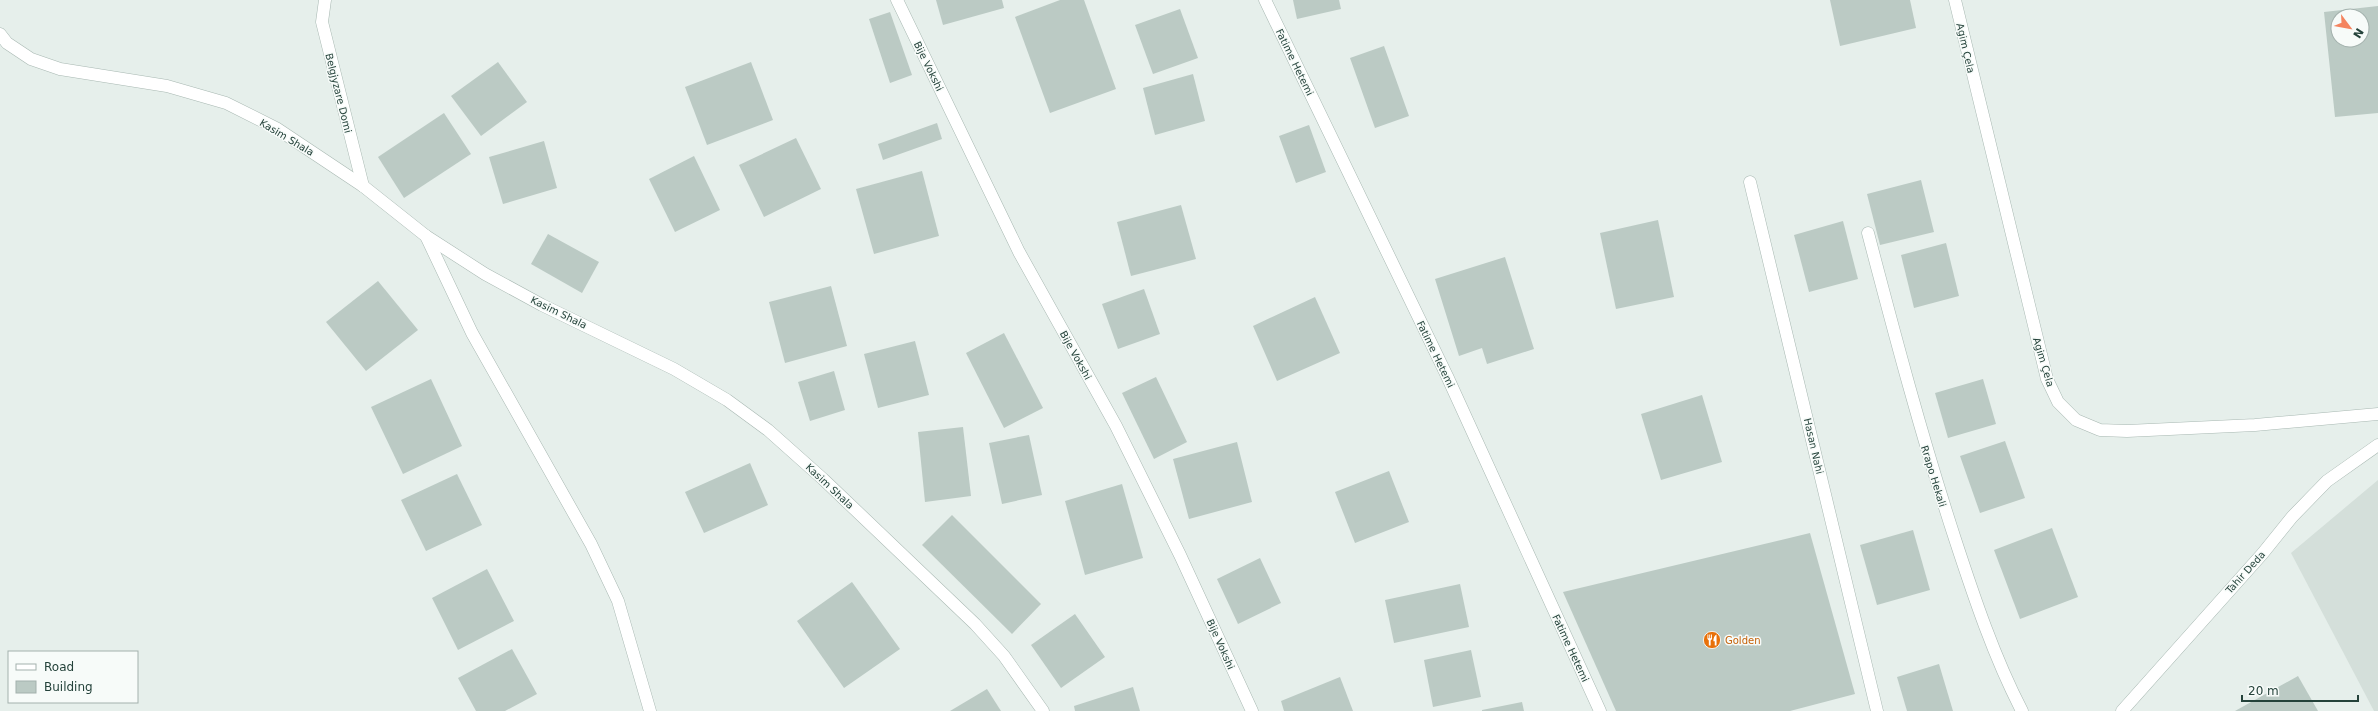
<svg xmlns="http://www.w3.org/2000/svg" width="2378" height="711" font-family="'DejaVu Sans',sans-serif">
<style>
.built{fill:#d4dfda}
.building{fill:#bbcac4;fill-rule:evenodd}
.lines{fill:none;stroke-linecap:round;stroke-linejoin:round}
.street-casing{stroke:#a8b8b2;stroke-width:13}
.street{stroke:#fff;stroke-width:12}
.labels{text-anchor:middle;stroke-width:3;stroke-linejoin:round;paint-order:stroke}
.street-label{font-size:10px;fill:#24423a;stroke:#f7fbf9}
.food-label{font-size:10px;fill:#c56008;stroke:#f7fbf9;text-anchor:start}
</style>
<rect width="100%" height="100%" fill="#e6efeb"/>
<polygon class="built" points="2378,480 2378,711 2374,711 2291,553"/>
<g class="building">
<polygon points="936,0 1002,0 1004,8 943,25"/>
<polygon points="1060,0 1084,0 1116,89 1050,113 1015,17"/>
<polygon points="1293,0 1339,0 1341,9 1297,19"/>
<polygon points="1830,0 1910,0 1916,28 1840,46"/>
<path d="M 2378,6 L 2378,113 L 2335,117 L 2324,12 ZM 2338,16 L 2362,16 L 2362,40 L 2338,40 Z"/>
<polygon points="1180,9 1198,58 1153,74 1135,25"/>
<polygon points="890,12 912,75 890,83 869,19"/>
<polygon points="1384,46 1409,116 1375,128 1350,58"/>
<polygon points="498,62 527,102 481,136 451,96"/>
<polygon points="751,62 773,120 707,145 685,87"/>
<polygon points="1193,74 1205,121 1155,135 1143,88"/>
<polygon points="444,113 471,154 404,198 378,157"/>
<polygon points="937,123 942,139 883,160 878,144"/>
<polygon points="1309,125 1326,172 1296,183 1279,136"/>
<polygon points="796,138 821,189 764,217 739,165"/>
<polygon points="544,141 557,188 503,204 489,157"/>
<polygon points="694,156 720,210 675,232 649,179"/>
<polygon points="922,171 939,236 874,254 856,189"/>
<polygon points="1921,180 1934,232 1880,245 1867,194"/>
<polygon points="1181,205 1196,259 1131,276 1117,222"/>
<polygon points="1658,220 1674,297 1616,309 1600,233"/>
<polygon points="1843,221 1858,279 1809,292 1794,235"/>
<polygon points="548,234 599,262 582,293 531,264"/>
<polygon points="1946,243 1959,296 1914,308 1901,255"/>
<polygon points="1505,257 1534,349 1487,364 1482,348 1459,356 1435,279"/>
<polygon points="378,281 418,330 366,371 326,322"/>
<polygon points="831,286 847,346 785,363 769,302"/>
<polygon points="1144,289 1160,334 1118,349 1102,304"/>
<polygon points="1315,297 1340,353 1277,381 1253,326"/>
<polygon points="1004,333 1043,408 1004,428 966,353"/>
<polygon points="915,341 929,395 878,408 864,354"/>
<polygon points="834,371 845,410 810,421 798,382"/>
<polygon points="1156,377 1187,442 1154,459 1122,393"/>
<polygon points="431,379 462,446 403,474 371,407"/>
<polygon points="1983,379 1996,424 1948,438 1935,393"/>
<polygon points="1702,395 1722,462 1661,480 1641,414"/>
<polygon points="963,427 971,496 925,502 918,432"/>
<polygon points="1029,435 1042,495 1002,504 989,443"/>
<polygon points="2005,441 2025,498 1980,513 1960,456"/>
<polygon points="1237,442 1252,502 1189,519 1173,459"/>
<polygon points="750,463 768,505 704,533 685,492"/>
<polygon points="1389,471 1409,522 1355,543 1335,492"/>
<polygon points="457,474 482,525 426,551 401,500"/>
<polygon points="1122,484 1143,558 1085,575 1065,501"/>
<polygon points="952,515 1041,604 1012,634 922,545"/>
<polygon points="2052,528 2078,597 2020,619 1994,550"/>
<polygon points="1913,530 1930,590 1877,605 1860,545"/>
<polygon points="1810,533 1855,694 1790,711 1616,711 1563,592"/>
<polygon points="1260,558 1281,603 1238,624 1217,579"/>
<polygon points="487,569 514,621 458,650 432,598"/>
<polygon points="852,582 900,649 844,688 797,621"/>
<polygon points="1460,584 1469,627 1394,643 1385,600"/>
<polygon points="1075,614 1105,657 1061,688 1031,645"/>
<polygon points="512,649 537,694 505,711 476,711 458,678"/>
<polygon points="1471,650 1481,697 1433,707 1424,660"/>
<polygon points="1939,664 1953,711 1907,711 1897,677"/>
<polygon points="2298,676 2318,711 2235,711"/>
<polygon points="1340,677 1353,711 1284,711 1281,701"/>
<polygon points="1133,687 1140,711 1075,711 1074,706"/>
<polygon points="987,689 1001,711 950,711"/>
<polygon points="1522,702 1524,711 1482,711 1482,710"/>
</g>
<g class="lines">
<defs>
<g id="street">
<polyline points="325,0 322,22 363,186"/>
<polyline points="897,0 1019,252 1116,426 1180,555 1252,711"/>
<polyline points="1265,0 1447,376 1600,711"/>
<polyline points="1955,0 2047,379 2058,402 2076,420 2100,430 2127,431 2255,425 2378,414"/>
<polyline points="0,34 7,43 31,59 60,69 167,86 226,103 276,128 363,186 426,236 485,274 542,305 674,369 727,400 768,430 823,479 975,624 1004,656 1043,711"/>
<polyline points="1750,182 1877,711"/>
<path d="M 1868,233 C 1895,336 1922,438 1955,539 C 1974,597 1994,657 2022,711"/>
<polyline points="426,236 472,333 591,544 618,601 650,711"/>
<polyline points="2122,711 2263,553 2292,517 2327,481 2378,445"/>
</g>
</defs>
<use href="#street" class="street-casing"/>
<use href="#street" class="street"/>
</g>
<defs>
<symbol id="restaurant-disc" viewBox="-11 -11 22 22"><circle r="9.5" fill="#e8710a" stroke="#f7fbf9"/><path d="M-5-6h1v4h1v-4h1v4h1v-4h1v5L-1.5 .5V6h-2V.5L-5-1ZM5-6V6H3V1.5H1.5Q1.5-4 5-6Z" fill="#fff"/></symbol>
</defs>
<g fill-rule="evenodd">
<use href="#restaurant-disc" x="1702" y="630" width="20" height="20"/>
</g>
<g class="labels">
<g class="street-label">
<text transform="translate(1966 48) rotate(77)" y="4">Agim Çela</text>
<text transform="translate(1295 62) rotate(64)" y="4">Fatime Hetemi</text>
<text transform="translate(929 66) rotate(64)" y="4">Bije Vokshi</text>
<text transform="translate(339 93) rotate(76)" y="4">Belgjyzare Domi</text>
<text transform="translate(287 137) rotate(31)" y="4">Kasim Shala</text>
<text transform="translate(559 312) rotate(26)" y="4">Kasim Shala</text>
<text transform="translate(1436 354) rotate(64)" y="4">Fatime Hetemi</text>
<text transform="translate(1076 355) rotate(61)" y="4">Bije Vokshi</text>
<text transform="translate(2044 362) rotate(73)" y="4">Agim Çela</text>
<text transform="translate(1814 446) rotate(77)" y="4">Hasan Nahi</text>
<text transform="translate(1934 476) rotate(73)" y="4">Rrapo Hekali</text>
<text transform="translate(830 486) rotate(43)" y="4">Kasim Shala</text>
<text transform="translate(2245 572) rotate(-48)" y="4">Tahir Deda</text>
<text transform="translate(1221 644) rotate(66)" y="4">Bije Vokshi</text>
<text transform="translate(1571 648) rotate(65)" y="4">Fatime Hetemi</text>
</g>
<g class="food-label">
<text x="1725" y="644">Golden</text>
</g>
</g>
<rect x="8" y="651" width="130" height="52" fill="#f7fbf9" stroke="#a3b1ad"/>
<rect x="16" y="664" width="20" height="6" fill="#ffffff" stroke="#a3b1ad"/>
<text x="44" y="671" font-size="12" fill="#24423a">Road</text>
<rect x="16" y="681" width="20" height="12" fill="#bbcac4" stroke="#a3b1ad"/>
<text x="44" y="691" font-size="12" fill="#24423a">Building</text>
<g transform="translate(2350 28) rotate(122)"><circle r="19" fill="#f7fbf9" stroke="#a3b1ad"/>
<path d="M0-3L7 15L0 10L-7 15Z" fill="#f4845f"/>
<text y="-6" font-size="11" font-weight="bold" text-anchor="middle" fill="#24423a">N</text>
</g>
<path d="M2242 695v6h116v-6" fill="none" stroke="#24423a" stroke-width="2"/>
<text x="2248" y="695" font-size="12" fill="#24423a" stroke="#f7fbf9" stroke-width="3" paint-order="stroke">20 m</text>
</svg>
